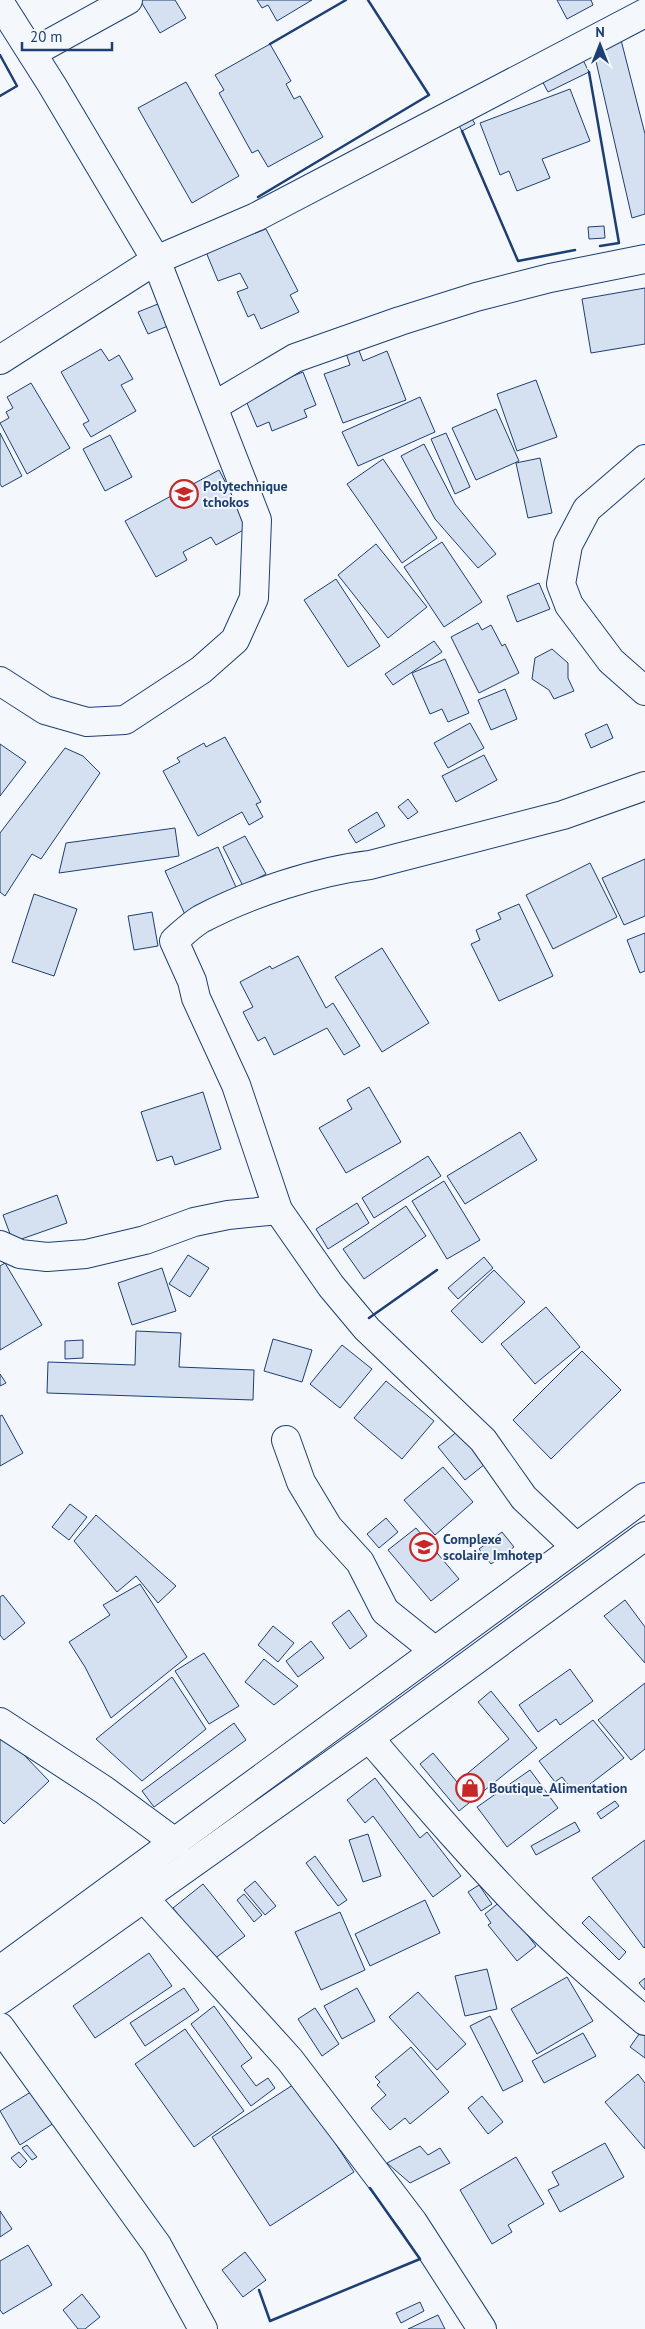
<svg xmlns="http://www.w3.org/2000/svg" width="645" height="2329" font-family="'PT Sans',sans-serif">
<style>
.building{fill:#d5e0f0;stroke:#1d3f73}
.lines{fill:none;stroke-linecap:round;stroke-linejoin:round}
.street-casing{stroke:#1d3f73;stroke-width:30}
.secondary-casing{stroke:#1d3f73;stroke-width:30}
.street{stroke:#f4f7fb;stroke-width:28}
.secondary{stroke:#f4f7fb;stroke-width:28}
.wall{stroke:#1d3f73;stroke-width:2.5}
.labels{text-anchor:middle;stroke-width:4;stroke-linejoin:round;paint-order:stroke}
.poi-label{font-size:14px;font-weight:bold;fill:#1d3f73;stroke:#f4f7fb;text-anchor:start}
</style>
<rect width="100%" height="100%" fill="#f4f7fb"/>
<g class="building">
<polygon points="140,0 175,0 186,18 160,33"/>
<polygon points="257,0 312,0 277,21 268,5 262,8"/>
<polygon points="557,0 591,0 593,5 567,19"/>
<polygon points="620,36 645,134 645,214 632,218 592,44"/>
<polygon points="270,44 291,81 286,84 294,99 300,96 323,137 268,167 258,150 252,153 219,93 224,90 215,75"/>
<polygon points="581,56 589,72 548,92 540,77"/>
<polygon points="186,82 239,176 192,203 138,108"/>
<polygon points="570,89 590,141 542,159 550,178 517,191 509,171 500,175 480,123"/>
<polygon points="471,117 475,124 462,131 458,124"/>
<polygon points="604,226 605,238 589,239 588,227"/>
<polygon points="266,229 298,291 290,295 299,312 261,329 254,314 248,317 237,292 248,288 240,273 218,281 206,252"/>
<polygon points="645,288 645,344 591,353 582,299"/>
<polygon points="158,304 168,326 148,334 138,312"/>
<polygon points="358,348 363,361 387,351 406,400 343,423 324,374 350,365 346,353"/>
<polygon points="101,349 109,361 119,355 133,379 121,385 136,411 91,437 83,424 89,421 61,372"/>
<polygon points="303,372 316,405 304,410 307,417 272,431 269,422 257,427 244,396"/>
<polygon points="536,380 557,437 517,451 497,394"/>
<polygon points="31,383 70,448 27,474 0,423 9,418 6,412 13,408 7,397"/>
<polygon points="420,397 435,432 358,466 342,432"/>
<polygon points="496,409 519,461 476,480 452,428"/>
<polygon points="0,433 22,476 2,487 0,484"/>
<polygon points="446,433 470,487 455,494 431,439"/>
<polygon points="110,435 132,477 105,491 83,449"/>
<polygon points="424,444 455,504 496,554 478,568 435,519 401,456"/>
<polygon points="540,458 552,513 528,518 516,463"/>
<polygon points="383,459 437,538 402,563 347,484"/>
<polygon points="219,470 249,527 216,545 211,537 183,552 187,560 156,577 125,521"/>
<polygon points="442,542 482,602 444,627 404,567"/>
<polygon points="376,544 427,607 388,638 338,575"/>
<polygon points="336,579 380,646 348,667 304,600"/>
<polygon points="539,583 550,609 517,622 507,596"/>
<polygon points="478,623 482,630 491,625 502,646 505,644 519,673 479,693 451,637"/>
<polygon points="434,641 442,652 393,685 385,674"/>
<polygon points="552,649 568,663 568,678 574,691 554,699 549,690 532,679 535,658"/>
<polygon points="445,659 469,713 448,722 442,709 430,714 412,673"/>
<polygon points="505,689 517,719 491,730 478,700"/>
<polygon points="470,723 484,748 448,768 434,743"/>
<polygon points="607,724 613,738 591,748 585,734"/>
<polygon points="225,737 261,802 256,804 263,817 249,825 242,812 198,836 163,771 180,762 177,758 204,743 206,747"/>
<polygon points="0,744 26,762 0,796"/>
<polygon points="65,748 83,756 100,773 41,859 32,854 5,896 0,892 0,833"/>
<polygon points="484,755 497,780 456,802 442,776"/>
<polygon points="408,799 418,812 408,819 398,807"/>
<polygon points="377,812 385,826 356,843 348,830"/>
<polygon points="175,828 179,856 59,873 66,843"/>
<polygon points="245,836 266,874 243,886 223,847"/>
<polygon points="218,847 240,896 187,919 165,871"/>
<polygon points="645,859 645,916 624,925 602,878"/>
<polygon points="590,863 617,917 553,949 526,895"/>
<polygon points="34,894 77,909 54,976 12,962"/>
<polygon points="519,904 553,976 499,1001 471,944 480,940 476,930 501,919 498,913"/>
<polygon points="152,912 158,946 134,950 128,916"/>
<polygon points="645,933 645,971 640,973 627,940"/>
<polygon points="382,948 429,1023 382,1052 335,977"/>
<polygon points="298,956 326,1008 333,1003 360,1046 344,1055 327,1028 274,1055 265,1037 258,1041 243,1012 253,1007 240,982 270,966 272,969"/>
<polygon points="369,1087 401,1142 346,1173 319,1128 352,1109 347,1100"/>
<polygon points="203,1092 221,1149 175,1165 172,1156 157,1161 141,1112"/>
<polygon points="520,1132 537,1160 465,1204 447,1176"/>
<polygon points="428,1156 441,1176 374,1218 362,1198"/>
<polygon points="444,1181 480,1240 447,1259 412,1201"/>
<polygon points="57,1195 67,1223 13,1242 3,1215"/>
<polygon points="357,1203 369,1223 328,1249 316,1229"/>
<polygon points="406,1206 426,1236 364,1279 343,1249"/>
<polygon points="188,1255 209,1268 190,1297 169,1284"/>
<polygon points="484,1257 493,1268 458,1299 448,1288"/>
<polygon points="5,1263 42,1325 0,1350 0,1266"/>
<polygon points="162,1268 176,1311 132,1325 118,1283"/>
<polygon points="494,1270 525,1302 482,1343 451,1311"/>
<polygon points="546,1307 580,1347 535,1384 501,1344"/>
<polygon points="136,1331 181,1333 179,1367 254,1370 253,1400 47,1393 48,1362 135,1365"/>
<polygon points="273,1339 312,1350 302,1382 264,1371"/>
<polygon points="83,1340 83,1358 65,1359 65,1341"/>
<polygon points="342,1345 372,1369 340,1408 310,1384"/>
<polygon points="582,1351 621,1390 551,1459 513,1420"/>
<polygon points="0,1374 6,1383 0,1386"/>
<polygon points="386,1381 434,1421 402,1459 354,1418"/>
<polygon points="2,1415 23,1453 0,1466 0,1416"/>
<polygon points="463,1427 490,1460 465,1480 438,1447"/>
<polygon points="443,1467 473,1502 435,1535 404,1500"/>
<polygon points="70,1504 87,1517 69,1540 52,1527"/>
<polygon points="96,1515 176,1586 158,1603 136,1576 117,1592 74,1541"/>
<polygon points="386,1518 398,1532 379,1548 367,1534"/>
<polygon points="416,1528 459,1579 431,1601 388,1550"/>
<polygon points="502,1532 514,1547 491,1564 479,1549"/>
<polygon points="140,1584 187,1657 111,1718 85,1667 69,1642 110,1615 103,1605"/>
<polygon points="3,1595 25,1623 4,1640 0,1635 0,1597"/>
<polygon points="625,1600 645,1627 645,1663 604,1616"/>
<polygon points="349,1610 367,1636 350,1649 332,1623"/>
<polygon points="273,1626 294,1643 278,1662 258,1645"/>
<polygon points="311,1641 324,1658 298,1677 286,1661"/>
<polygon points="204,1653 239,1706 209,1724 175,1671"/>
<polygon points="264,1659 298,1686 274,1705 245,1682"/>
<polygon points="570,1669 593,1701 560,1725 556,1719 538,1732 519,1705"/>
<polygon points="172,1677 206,1729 142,1781 96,1739"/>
<polygon points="645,1683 645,1749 631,1760 598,1720"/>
<polygon points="491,1691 537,1748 459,1811 420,1764 433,1753 457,1782 509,1739 478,1702"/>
<polygon points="593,1720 624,1758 576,1795 562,1777 555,1782 539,1761"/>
<polygon points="234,1723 246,1740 154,1807 142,1791"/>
<polygon points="0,1730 49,1781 4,1824 0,1820"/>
<polygon points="530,1770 558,1808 507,1847 477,1807"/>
<polygon points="375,1778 420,1838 427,1832 461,1876 433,1897 373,1816 365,1823 347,1800"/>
<polygon points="615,1801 619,1806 601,1819 597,1813"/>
<polygon points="575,1822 580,1831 536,1855 531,1846"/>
<polygon points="368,1834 381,1876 363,1882 349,1840"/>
<polygon points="645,1840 645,1947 644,1948 592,1878"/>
<polygon points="315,1856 347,1900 338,1906 306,1863"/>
<polygon points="255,1881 276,1906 265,1915 244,1890"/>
<polygon points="203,1884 245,1936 214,1959 173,1908"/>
<polygon points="479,1885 492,1904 481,1911 468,1892"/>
<polygon points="244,1894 262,1915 254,1922 237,1900"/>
<polygon points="425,1900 440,1933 370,1966 355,1934"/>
<polygon points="501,1901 536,1946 517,1961 488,1925 491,1923 485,1914"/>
<polygon points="340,1912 365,1970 321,1990 295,1932"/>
<polygon points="589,1916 626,1952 619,1960 582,1923"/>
<polygon points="149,1953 172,1986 95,2038 73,2006"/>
<polygon points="487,1969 497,2009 465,2016 455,1976"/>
<polygon points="567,1977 593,2021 537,2054 511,2009"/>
<polygon points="645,1978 645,1990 639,1983"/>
<polygon points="184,1988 199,2010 145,2046 130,2023"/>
<polygon points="357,1988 375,2021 342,2039 324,2006"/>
<polygon points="418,1992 466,2044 437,2070 389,2017"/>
<polygon points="214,2006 252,2058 241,2066 256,2086 268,2078 275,2088 251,2106 191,2024"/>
<polygon points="315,2008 339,2044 322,2056 298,2019"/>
<polygon points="490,2016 523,2081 503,2091 470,2026"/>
<polygon points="644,2027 645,2028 645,2058 630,2047"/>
<polygon points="185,2029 244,2111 194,2147 135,2064"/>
<polygon points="583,2033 596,2056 544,2083 532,2061"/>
<polygon points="411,2047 449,2092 410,2124 405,2118 390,2130 371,2108 386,2095 377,2085 380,2082 375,2077"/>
<polygon points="638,2074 645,2083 645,2149 605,2102"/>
<polygon points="296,2083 354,2172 270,2226 212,2137"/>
<polygon points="34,2090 54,2123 20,2145 0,2111"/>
<polygon points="482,2096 503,2122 488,2134 468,2108"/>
<polygon points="605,2143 624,2177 560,2212 548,2190 559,2185 552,2172"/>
<polygon points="27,2145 37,2157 32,2160 22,2148"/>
<polygon points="420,2146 428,2155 440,2148 450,2163 410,2183 387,2163"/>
<polygon points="19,2152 27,2161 20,2168 11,2158"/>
<polygon points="516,2157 544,2204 508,2225 512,2232 492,2244 460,2190"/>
<polygon points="0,2211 12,2229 0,2237"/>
<polygon points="28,2245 52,2285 3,2314 0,2310 0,2261"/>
<polygon points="245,2252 266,2280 243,2297 222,2270"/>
<polygon points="82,2294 100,2317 85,2329 78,2329 63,2310"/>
<polygon points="420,2302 424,2311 401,2323 396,2313"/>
<polygon points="438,2315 445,2329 408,2329"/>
</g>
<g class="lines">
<defs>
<g id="street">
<polyline points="0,3 52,85 156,260 257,520 254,598 235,640 201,670 125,720 87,722 45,710 0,681"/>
<polyline points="32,53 128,0"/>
<polyline points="0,360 156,260 256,217 645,13"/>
<polyline points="214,406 295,358 400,321 476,297 550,278 645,259"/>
<polyline points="645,459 587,509 568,545 561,584 569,605 611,661 645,691"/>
<polyline points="0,1245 20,1254 47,1257 86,1254 145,1240 194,1222 228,1215 278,1210"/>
<polyline points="286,1440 301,1482 328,1527 360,1562 385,1611 435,1651"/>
<path d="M 576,1547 L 524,1498 L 483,1440 L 367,1329 L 331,1286 L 278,1210 L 236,1085 L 196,998 L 192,981 L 174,941 C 182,934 191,925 201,919 C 248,894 317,871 370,865 L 563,815 L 645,786"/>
<polyline points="0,1722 104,1790 176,1843"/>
<path d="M 369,1738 C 420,1797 470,1856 524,1911 C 562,1950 604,1986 645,2021"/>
<polyline points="143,1897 290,2060 413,2222 482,2329"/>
<polyline points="0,2027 157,2245 203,2329"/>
</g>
<g id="secondary">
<path d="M 0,1970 C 216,1814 429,1653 645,1497"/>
<polyline points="0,2000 369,1738 645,1536"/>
</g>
</defs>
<use href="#street" class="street-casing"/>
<use href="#secondary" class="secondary-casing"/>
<use href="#street" class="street"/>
<use href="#secondary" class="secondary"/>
<g class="wall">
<polyline points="270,44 346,0"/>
<polyline points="0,55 17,86 0,96"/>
<polyline points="589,72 619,243 600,246"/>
<polyline points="462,131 518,261 575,250"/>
<polyline points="258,197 429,95 368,0"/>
<polyline points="369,1318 437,1270"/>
<polyline points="259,2290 270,2321 420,2259 370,2188"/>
</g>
</g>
<defs>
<symbol id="school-ring" viewBox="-11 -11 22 22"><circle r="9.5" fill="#f4f7fb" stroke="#c62828" stroke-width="1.5"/><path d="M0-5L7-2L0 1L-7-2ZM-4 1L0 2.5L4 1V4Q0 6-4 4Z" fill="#c62828"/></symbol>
<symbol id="shop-ring" viewBox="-11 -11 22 22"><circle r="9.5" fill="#f4f7fb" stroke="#c62828" stroke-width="1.5"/><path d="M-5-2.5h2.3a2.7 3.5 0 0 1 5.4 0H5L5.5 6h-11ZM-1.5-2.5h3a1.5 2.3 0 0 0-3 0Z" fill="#c62828"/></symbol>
</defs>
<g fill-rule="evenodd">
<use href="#school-ring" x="168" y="478" width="32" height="32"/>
<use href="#school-ring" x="408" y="1531" width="32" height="32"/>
<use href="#shop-ring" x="454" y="1772" width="32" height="32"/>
</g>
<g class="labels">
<g class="poi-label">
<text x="203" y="491">Polytechnique<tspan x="203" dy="16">tchokos</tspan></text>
<text x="443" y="1544">Complexe<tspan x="443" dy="16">scolaire Imhotep</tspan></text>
<text x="489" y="1793">Boutique_Alimentation</text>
</g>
</g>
<g transform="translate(600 45)" stroke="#f4f7fb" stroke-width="4" paint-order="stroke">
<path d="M0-4L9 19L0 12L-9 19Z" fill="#1d3f73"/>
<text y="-8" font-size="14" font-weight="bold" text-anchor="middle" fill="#1d3f73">N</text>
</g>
<path d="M22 42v8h90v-8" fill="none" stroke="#1d3f73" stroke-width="2.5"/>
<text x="30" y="42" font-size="15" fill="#1d3f73" stroke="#f4f7fb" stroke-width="4" paint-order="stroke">20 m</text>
</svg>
